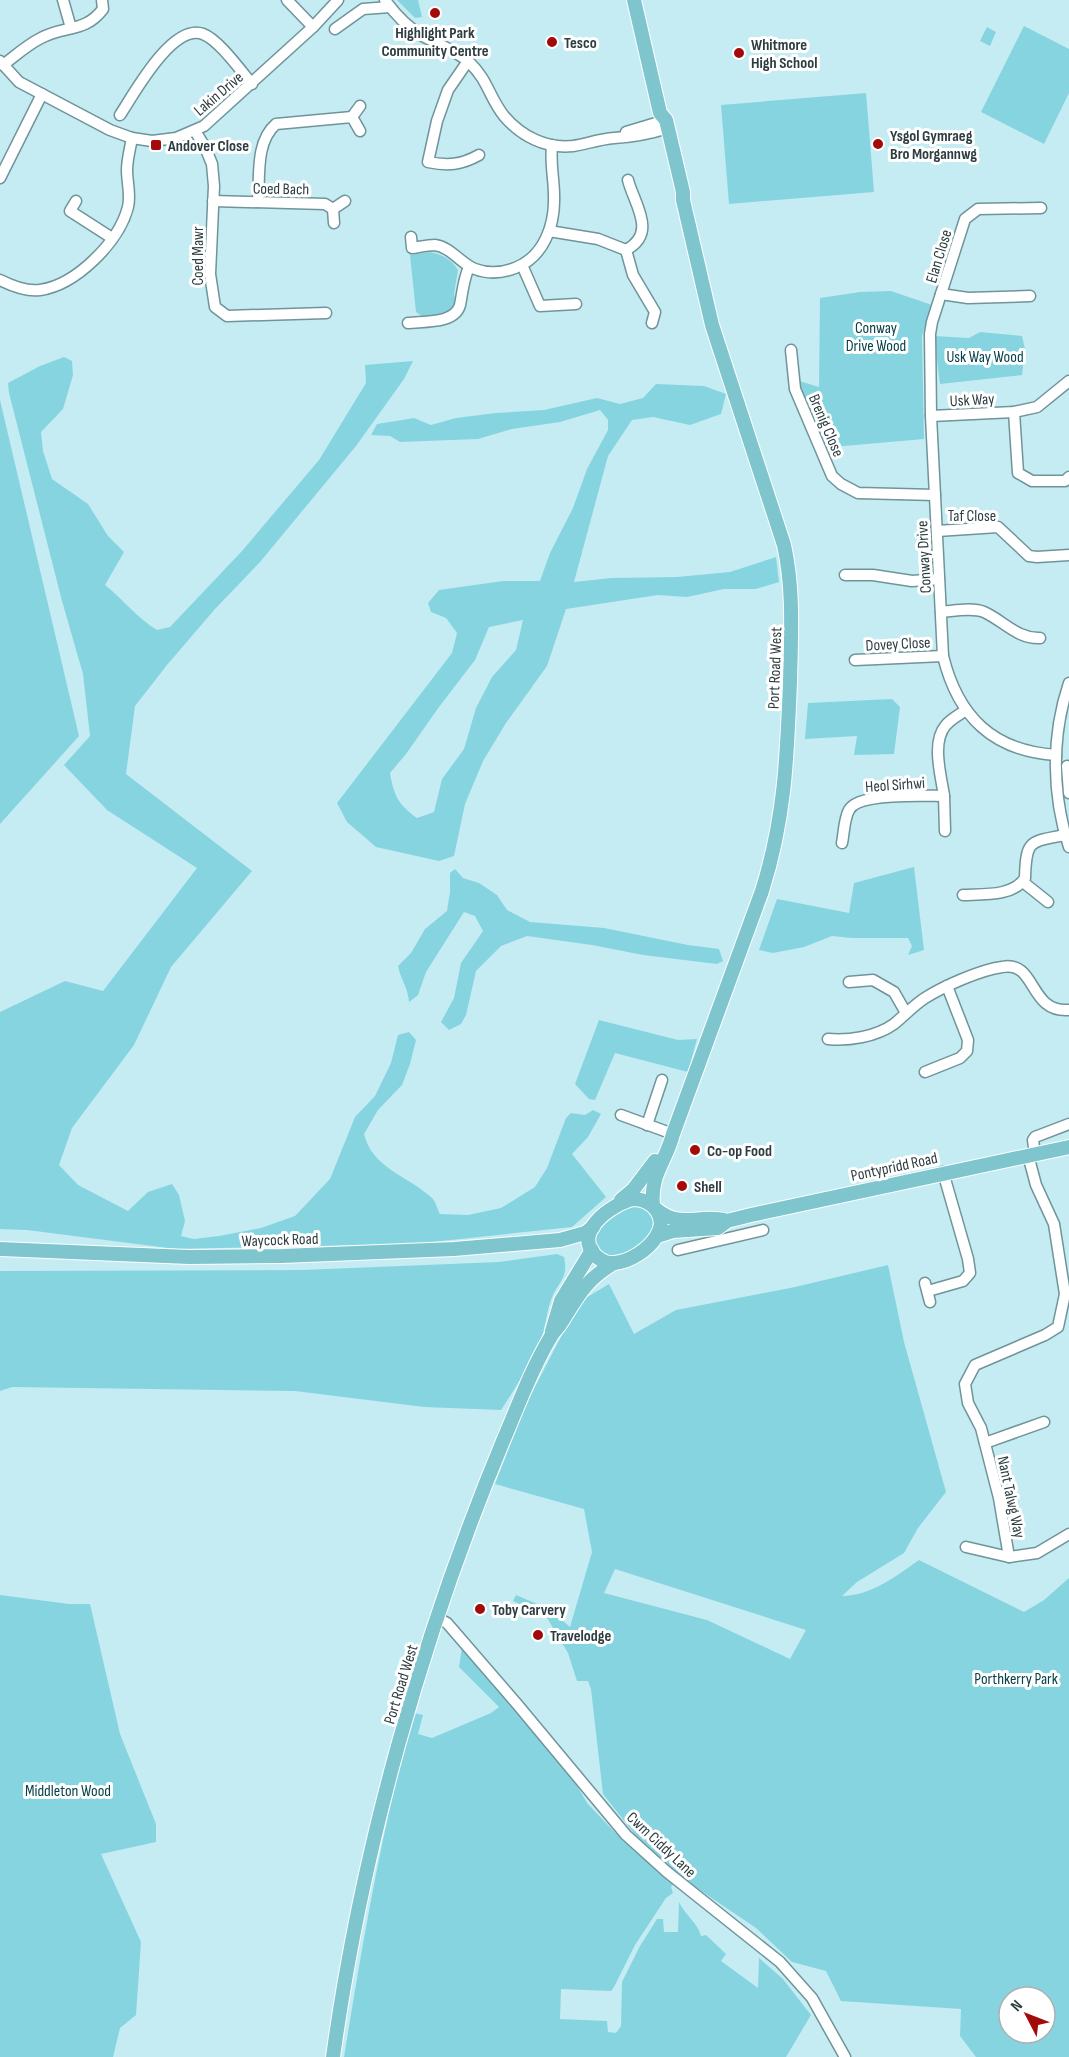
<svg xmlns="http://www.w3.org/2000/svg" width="1069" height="2057" font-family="'Sofia Sans Condensed',sans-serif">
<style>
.green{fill:#87d4e1;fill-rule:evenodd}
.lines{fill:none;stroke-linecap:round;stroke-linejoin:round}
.minor-casing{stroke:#6f949a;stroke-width:13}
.major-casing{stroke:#fff;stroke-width:16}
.minor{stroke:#fff;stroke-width:10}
.major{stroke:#7fc5ce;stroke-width:14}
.poi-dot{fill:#a30b0b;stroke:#fff;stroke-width:2}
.labels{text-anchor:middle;stroke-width:6;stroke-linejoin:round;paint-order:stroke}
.poi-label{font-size:16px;font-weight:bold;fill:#2d3d40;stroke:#fff;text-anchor:start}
.street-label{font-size:16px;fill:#2d3d40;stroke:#fff}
.park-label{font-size:16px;fill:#074149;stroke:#fff}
</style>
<rect width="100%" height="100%" fill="#c5ecf2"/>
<g class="green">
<polygon points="397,0 418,0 422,17 415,18"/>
<polygon points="1024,26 1069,49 1069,93 1044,144 981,112"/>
<polygon points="987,27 996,32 990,46 980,41"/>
<polygon points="866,93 874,192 729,204 721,105"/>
<path d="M 430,252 C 442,254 452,260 458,270 L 454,294 L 456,302 L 447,314 L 423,317 L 416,312 L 410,255 Z"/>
<polygon points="891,291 932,305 922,336 924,439 821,448 796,380 819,387 820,298 860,292"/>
<polygon points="980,332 1022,336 1025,349 1022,375 940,384 934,336 969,338"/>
<path d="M 64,357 L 72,361 L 73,375 L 63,409 L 41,432 L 43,451 L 52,479 L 88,504 L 108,536 L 124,552 L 105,585 C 124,600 137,618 157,630 L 170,627 L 242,551 L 319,460 L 366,383 L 365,365 L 413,361 L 404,379 L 356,446 L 260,562 L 215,609 L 167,665 L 135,706 L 126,774 L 252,871 L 171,967 L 134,1045 L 72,1128 L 59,1165 L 78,1185 L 128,1211 L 148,1192 L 172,1184 L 179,1195 L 185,1221 L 181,1236 L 194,1239 L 219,1236 L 261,1228 L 295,1216 L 330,1179 L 355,1117 L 375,1096 L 391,1063 L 398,1035 L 409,1032 L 416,1040 L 410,1064 L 402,1085 L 378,1110 L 364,1134 C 372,1168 408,1176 431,1197 C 436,1201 437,1209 440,1214 L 468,1215 L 501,1208 L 535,1187 L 547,1168 L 566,1118 L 571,1113 L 585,1115 L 593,1110 L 601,1114 L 588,1137 L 572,1154 L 606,1197 L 572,1227 L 413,1244 L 176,1249 L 27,1230 L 0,1229 L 0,1012 L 65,981 L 103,991 L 197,868 L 107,810 L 64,765 L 90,736 L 83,674 L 62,601 L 9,393 L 8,383 L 40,366 Z"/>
<path d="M 656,384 L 704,386 L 726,394 L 721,414 L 690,425 L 653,417 L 632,420 L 608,456 L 574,582 L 611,578 L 677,577 L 730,572 L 776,557 L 779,582 L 756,589 L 724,589 L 687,597 L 658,595 L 566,609 L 547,666 L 506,723 L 483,761 L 465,804 L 454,856 L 439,861 L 376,847 L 347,822 L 337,803 L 452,653 L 457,633 L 446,618 L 431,612 L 428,603 L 439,590 L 503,581 L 540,581 L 550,553 L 573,508 L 587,469 L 608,430 L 608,420 L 600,410 L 560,422 L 512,429 L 478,439 L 400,442 L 390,436 L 371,435 L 377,424 L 414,418 L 431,425 L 456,418 L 496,413 L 544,410 L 597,398 L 620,404 L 643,398 ZM 523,620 L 516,650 L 492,677 L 476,708 L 464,749 L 442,779 L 434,812 L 417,818 C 398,804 394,796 390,773 L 406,754 L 439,707 L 475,660 L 489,627 Z"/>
<polygon points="0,400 79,736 0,824"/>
<polygon points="892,699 900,707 894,754 854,755 857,736 805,739 808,703"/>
<polygon points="914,867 924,950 908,955 912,946 908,938 852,938 832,936 804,947 773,953 759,950 777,899 849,913 854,883"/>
<path d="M 455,869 L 463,878 L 479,883 L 497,895 L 507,910 L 530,922 L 604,928 L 688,945 L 719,949 L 723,961 L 717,964 L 643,955 L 592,945 L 527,936 L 501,946 L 476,971 L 466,1015 L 461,1024 L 449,1030 L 441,1022 L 454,998 L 461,963 L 483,931 L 475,916 L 464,912 L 426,972 L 418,995 L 409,1002 C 408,987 401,981 398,966 L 411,953 L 425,929 L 447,911 L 450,892 L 450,873 Z"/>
<polygon points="599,1020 678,1040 697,1039 688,1072 615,1053 595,1100 589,1099 575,1084"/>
<path d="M 633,1204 L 649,1209 C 650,1213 654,1218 655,1222 C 657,1247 589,1277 596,1234 L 608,1218 Z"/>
<path d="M 557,1254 L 564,1257 C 569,1279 558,1281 551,1300 C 547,1311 546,1324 542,1336 C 532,1362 516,1387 501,1410 L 424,1407 L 295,1391 L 12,1387 L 0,1391 L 0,1271 L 302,1270 L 499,1262 Z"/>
<path d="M 888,1265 L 904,1342 L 946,1492 L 918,1528 L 904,1553 L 857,1582 L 842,1596 C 871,1596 896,1576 919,1560 L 1024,1612 L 1044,1600 L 1069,1578 L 1069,2057 L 976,2057 L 960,2036 L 961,2009 L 841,2001 L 826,1971 L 792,1962 L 756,1928 L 682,1878 L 640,1841 L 603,1794 L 591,1689 L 588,1681 L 577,1681 L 568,1653 L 546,1616 L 513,1601 L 516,1595 L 549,1609 L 570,1627 L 592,1552 L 584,1509 L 495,1484 L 526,1404 L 579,1302 L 609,1284 L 634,1334 L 676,1310 L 795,1287 ZM 615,1569 L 806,1630 L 790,1659 L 707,1620 L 604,1593 ZM 1009,1997 L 1045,1997 L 1045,2033 L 1009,2033 Z"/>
<polygon points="0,1595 69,1604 90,1604 120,1734 156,1824 156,1842 101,1854 141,1942 136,2015 120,2028 113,2057 0,2057"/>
<path d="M 462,1647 L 568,1770 L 587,1803 L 623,1841 L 674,1883 L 671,1887 L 673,1893 L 666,1898 L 635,1945 L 614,1987 L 611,1991 L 561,1989 L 560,2019 L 607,2021 L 608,2032 L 616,2033 L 621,2026 L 622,1982 L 640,1946 L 657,1919 L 663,1919 L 664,1932 L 678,1932 L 679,1902 C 685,1915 698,1923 701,1936 L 706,1935 L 726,1954 L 721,1961 L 758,1988 L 759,1958 L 783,1979 L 811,2015 L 786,2057 L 344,2057 C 363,1941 382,1826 414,1713 L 423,1715 L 418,1734 L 432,1738 L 491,1713 L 499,1707 L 459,1667 Z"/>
</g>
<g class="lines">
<defs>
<g id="minor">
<polyline points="63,0 71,28"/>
<polyline points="287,0 313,27"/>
<path d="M 385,0 C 395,14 406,26 421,35 C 437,44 455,50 469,62 C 488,80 489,97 504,116 C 521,136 546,149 573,146 C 586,144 600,139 614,138 C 632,137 649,134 668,128"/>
<polyline points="335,29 363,9 390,7"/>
<polyline points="0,61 19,82 110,130 132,138 152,141 176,138 204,126 313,27 338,0"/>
<path d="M 468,61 L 448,90 L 437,121 L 428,162 C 448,166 461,165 479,155"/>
<path d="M 3,65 C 15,56 27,45 41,38 C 65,25 85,33 103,9 L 102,0"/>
<path d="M 120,115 C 134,94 172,23 203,34 C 219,40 240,70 252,84"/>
<polyline points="352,117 360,106"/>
<polyline points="195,131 205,147 212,164 214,186 210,274 215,307 227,316 326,313"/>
<polyline points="626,132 666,120"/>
<polyline points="0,178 42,94"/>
<polyline points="76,201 70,211 112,238"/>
<polyline points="213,201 325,204 333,209 334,223"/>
<path d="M 258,202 C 260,177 255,142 276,124 L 352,117 L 360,131"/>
<path d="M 1041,208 L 978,209 L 965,219 L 932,322 L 930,334 L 931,416 L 943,656 C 958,717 993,751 1056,755"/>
<polyline points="333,209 345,201"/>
<path d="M 549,231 L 598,239 L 626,250 C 658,233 634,204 628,180"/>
<path d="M 411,237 L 412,248 C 419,247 428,245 435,245 C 451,247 461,264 475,269 C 488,274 502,273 515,268 C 544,257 555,225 554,196 C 554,177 550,166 552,145"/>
<polyline points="626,250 633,275 655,312 652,323"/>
<polyline points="522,265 540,306 576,304"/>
<path d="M 0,280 C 12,286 26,292 40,290 C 76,285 119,242 128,207 C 131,195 127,183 127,170 C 127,160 130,149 132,138"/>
<polyline points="941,294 968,298 1030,296"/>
<path d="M 408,323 C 424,321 455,324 460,305 C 463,290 463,281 469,267"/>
<polyline points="791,350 795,389 832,476 841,484 858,493 935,495"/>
<polyline points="1014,412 1018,473 1032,481 1065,481 1069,477"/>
<polyline points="931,416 1014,412 1037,407 1069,381"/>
<polyline points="937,531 998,527 1029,556 1037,557 1069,555"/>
<polyline points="845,575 873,575 912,581 939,579"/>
<path d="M 941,612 C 954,611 972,607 984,612 C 1004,621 1017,639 1040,638"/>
<polyline points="855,660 943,656"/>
<path d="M 1069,683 C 1051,736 1052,795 1069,847"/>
<polyline points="1067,766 1069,793"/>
<polyline points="944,796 945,831"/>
<path d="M 842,843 C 844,833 844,819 849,810 C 858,792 924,796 944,796 C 941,775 931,742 946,725 C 951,719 959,715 966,710"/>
<polyline points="1023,882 1048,902"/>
<path d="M 963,895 C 982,894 1013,897 1025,878 C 1026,839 1030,842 1065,835"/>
<polyline points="849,982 873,980 894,992 906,1013"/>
<path d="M 828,1039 C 848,1041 876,1037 894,1024 C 904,1016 914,1005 925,998 C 944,986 980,970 1002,967 C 1037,960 1028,1013 1069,1010"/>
<polyline points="925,1072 960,1058 967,1051 968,1040 947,986"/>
<polyline points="621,1115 673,1134"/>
<polyline points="647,1125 662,1080"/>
<polyline points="1035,1154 1033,1140 1035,1137 1069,1124"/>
<polyline points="678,1250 763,1230"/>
<polyline points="925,1283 930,1302"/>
<polyline points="928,1291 963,1281 970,1273 968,1259 943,1172"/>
<polyline points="985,1443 1044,1422"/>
<polyline points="966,1547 1009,1557 1037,1553 1069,1534"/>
<polyline points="1009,1557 999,1498 981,1428 968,1403 965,1384 975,1365 1045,1335 1058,1327 1065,1294 1054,1224 1036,1185 1028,1155"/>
<polyline points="438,1618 447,1623 517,1704 626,1835 667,1872 780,1962 812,1998 845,2057"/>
</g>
<g id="major">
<path d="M 634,0 L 660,113 L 666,120 L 683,192 L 683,200 L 712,325 L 784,545 C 794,590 791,636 790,682 C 787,758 785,818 762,891 L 673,1134 C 666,1162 650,1174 653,1205"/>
<path d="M 633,1199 C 653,1199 669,1218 656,1237 C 648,1250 629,1262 614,1263 C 608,1264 602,1261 597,1257 C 570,1233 612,1204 633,1199 Z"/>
<polyline points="621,1200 633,1190 655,1161"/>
<path d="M 656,1209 C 681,1230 700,1213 727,1221"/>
<polyline points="657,1236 673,1231 718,1228 727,1221 751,1215 1069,1147"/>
<polyline points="0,1249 189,1257 282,1256 454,1249 560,1240 585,1233 593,1227"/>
<polyline points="552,1331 561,1301 592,1250"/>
<path d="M 333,2057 C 362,1848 422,1636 503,1441 C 518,1406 531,1370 550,1338 C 553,1332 558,1328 561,1323 C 578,1296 585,1280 614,1263"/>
</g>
</defs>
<use href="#minor" class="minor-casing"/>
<use href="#major" class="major-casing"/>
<use href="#minor" class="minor"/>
<use href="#major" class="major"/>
</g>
<g class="poi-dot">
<circle cx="435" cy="13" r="6"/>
<circle cx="552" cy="42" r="6"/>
<circle cx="739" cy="53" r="6"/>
<circle cx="878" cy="144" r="6"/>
<rect x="150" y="139" width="12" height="12" rx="3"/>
<circle cx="695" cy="1150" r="6"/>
<circle cx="682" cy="1186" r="6"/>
<circle cx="480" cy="1609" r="6"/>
<circle cx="538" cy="1635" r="6"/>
</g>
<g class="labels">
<g class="poi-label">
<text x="435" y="38" text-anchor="middle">Highlight Park<tspan x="435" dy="18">Community Centre</tspan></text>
<text x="564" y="48">Tesco</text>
<text x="751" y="50">Whitmore<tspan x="751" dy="18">High School</tspan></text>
<text x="890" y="141">Ysgol Gymraeg<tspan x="890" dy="18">Bro Morgannwg</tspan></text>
<text x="168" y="151">Andover Close</text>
<text x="707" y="1156">Co-op Food</text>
<text x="694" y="1192">Shell</text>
<text x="492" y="1615">Toby Carvery</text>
<text x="550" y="1641">Travelodge</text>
</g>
<g class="street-label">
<text transform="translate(218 93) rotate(-40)" y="6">Lakin Drive</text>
<text transform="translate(281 188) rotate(1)" y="6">Coed Bach</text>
<text transform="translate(197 256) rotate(-90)" y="6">Coed Mawr</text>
<text transform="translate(938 256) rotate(-73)" y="6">Elan Close</text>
<text transform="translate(972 399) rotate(-3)" y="6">Usk Way</text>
<text transform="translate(827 425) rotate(67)" y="6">Brenig Close</text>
<text x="972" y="521">Taf Close</text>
<text transform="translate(923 557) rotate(-93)" y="6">Conway Drive</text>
<text transform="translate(898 643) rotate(-3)" y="6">Dovey Close</text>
<text transform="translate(774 668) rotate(-88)" y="6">Port Road West</text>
<text transform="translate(895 784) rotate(-4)" y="6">Heol Sirhwi</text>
<text transform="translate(894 1166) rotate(-12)" y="6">Pontypridd Road</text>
<text transform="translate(280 1239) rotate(-2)" y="6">Waycock Road</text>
<text transform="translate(1012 1497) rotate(78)" y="6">Nant Talwg Way</text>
<text transform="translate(400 1684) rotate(-73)" y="6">Port Road West</text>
<text transform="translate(662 1844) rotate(43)" y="6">Cwm Ciddy Lane</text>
</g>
<g class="park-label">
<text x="876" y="333">Conway<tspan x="876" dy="18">Drive Wood</tspan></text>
<text x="985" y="362">Usk Way Wood</text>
<text x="1016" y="1684">Porthkerry Park</text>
<text x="68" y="1796">Middleton Wood</text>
</g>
</g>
<g transform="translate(1027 2015) rotate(312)"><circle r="28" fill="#ffffff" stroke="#abb1b3" stroke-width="1.5"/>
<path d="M0-4.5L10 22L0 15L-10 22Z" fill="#a30b0b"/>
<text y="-9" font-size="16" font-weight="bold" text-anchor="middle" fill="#2d3d40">N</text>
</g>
</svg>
